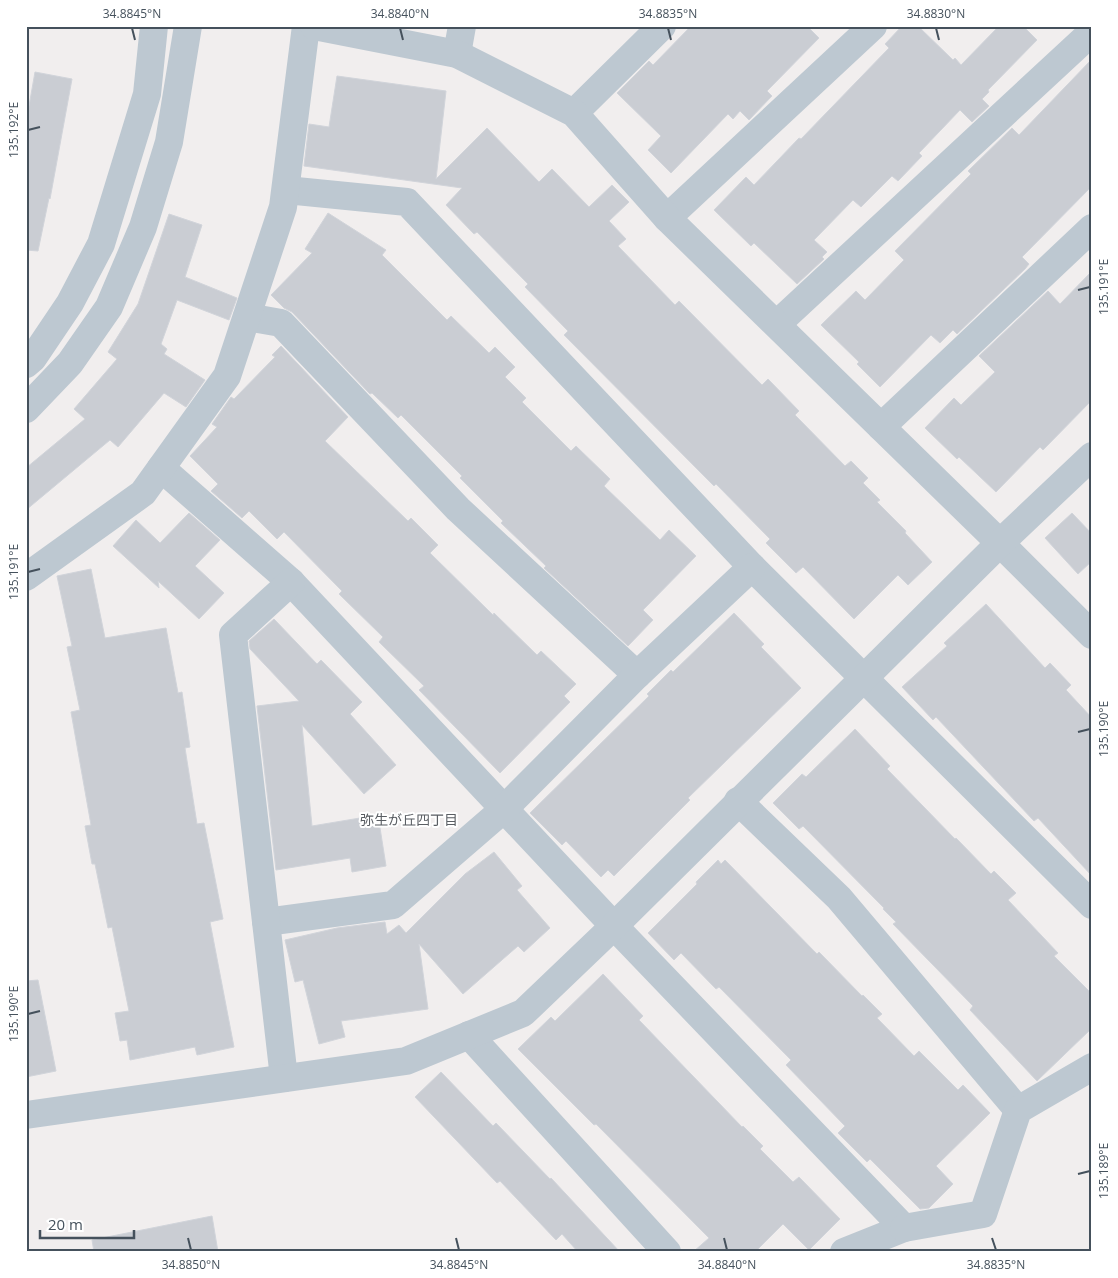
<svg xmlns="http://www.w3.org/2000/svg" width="1118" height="1278" font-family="'Open Sans','Noto Sans JP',sans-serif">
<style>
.building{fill:#cacdd3;stroke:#d1d4da}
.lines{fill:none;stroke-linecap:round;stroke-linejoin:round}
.minor{stroke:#bdc8d1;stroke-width:28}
.tertiary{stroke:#bdc8d1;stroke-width:28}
.ticks{fill:none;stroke:#45515c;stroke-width:2}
.labels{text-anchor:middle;stroke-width:4;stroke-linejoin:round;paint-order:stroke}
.neighbourhood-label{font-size:14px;fill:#5a5e63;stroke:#fff}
.neatline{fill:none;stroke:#45515c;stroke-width:2}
.ticks-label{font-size:12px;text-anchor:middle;fill:#45515c}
</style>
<rect width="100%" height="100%" fill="#f1eeee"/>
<g class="building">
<polygon points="691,26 807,26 819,38 767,91 772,96 749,120 740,111 733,119 728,114 671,173 648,150 661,136 617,93 649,61 653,65"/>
<polygon points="902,26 918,26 953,60 955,58 961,65 999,26 1023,26 1037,40 988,90 989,92 982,99 989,106 972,122 960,110 919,153 922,156 898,181 892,176 861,207 853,200 814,240 827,252 822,257 824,259 797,284 754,243 751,246 714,210 746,177 754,185 799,138 801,139 889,48 885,44"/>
<polygon points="1092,59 1092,186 1022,257 1029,264 1025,269 957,334 953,330 940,343 931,335 880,387 857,364 859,362 821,325 856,291 865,300 904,260 895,251 971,174 968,171 1012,128 1019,135"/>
<polygon points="35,72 72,79 50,199 49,198 38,251 26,250 26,123"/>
<polygon points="337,76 446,91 436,179 487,128 539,182 552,169 589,207 612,185 629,202 609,221 626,239 618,246 675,305 679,301 762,385 768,379 799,411 795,415 845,466 851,461 868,478 863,483 880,500 877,502 906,531 905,533 932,562 908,585 898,575 854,619 803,567 796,573 766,543 770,539 716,484 714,486 564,335 568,331 525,287 528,284 477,232 474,234 446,205 462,188 304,166 309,124 329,127"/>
<polygon points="328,213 386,250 382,255 447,320 451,316 489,353 495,347 515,367 505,377 526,398 522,402 571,451 576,446 610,479 604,486 660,540 669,530 696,556 643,610 653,620 628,646 544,568 546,566 501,523 503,521 460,478 462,476 401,415 398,418 372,393 370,394 292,312 284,308 271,295 312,253 305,249"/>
<polygon points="169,214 202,225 185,277 237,298 229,320 177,300 161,344 167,349 164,354 205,380 186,407 164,393 118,447 110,440 26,510 26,468 85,419 74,409 117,359 108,352 138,304"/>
<polygon points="1092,271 1092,400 1043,450 1040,447 996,492 959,457 957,459 925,428 954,398 961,405 995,372 979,356 1048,291 1060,304"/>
<polygon points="281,346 348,417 325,441 408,521 411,518 438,545 430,553 493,615 494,613 537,655 541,651 576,684 564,696 570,702 500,773 419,690 424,686 379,642 383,637 339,594 342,591 284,532 277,539 249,511 242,518 211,491 218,484 190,456 217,427 212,424 231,397 234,399 275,357 272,355"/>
<polygon points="189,513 220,540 195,566 224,593 199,619 158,581 159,588 113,546 136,520 160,543"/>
<polygon points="1072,513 1092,534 1092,561 1078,574 1045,538"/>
<polygon points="91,569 105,638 166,628 178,693 182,692 190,747 185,748 197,824 204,823 223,919 210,922 234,1047 197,1055 195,1047 130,1060 127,1040 120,1041 115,1013 129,1011 112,927 108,928 95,864 92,864 85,826 91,825 71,712 80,710 67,647 72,646 57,576"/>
<polygon points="986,604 1045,668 1050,663 1071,685 1066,690 1092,718 1092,876 1038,818 1034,821 936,717 933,720 902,687 947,646 944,643"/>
<polygon points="734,613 764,644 761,647 801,688 688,798 690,800 614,876 608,870 601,877 566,841 562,845 530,813 649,696 647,694 671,670 673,672"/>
<polygon points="274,619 317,664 321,660 362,702 350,714 396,765 364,794 302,725 312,826 378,815 386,866 352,872 350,858 276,870 257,706 299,701 250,649 249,641"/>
<polygon points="855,729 890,766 887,769 955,839 956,838 991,874 994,871 1016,893 1008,900 1058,953 1054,956 1092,994 1092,1028 1037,1081 970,1010 973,1006 893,924 896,922 883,909 884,908 803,826 799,829 773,803 802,774 806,777"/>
<polygon points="494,852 522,886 517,890 550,928 524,952 518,946 463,994 419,944 428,1009 341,1021 345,1037 319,1044 303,980 295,982 285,940 337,928 385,922 387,934 399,925 406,933 465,874"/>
<polygon points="718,860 721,864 725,860 817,954 819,952 862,996 863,995 882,1014 877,1018 914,1056 919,1051 958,1090 963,1085 990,1113 936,1166 953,1184 929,1208 920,1209 870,1159 867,1162 838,1133 845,1126 786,1065 791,1060 719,987 716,989 681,953 674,960 648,933 697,884 696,882"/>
<polygon points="603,974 643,1016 639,1020 742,1127 743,1126 763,1146 760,1149 793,1182 799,1177 840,1219 809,1250 783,1224 755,1252 693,1252 709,1238 596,1124 594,1125 518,1049 551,1017 555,1021"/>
<polygon points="38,980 56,1071 26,1077 26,981"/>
<polygon points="441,1072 493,1126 496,1123 550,1179 551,1178 620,1252 578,1252 562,1234 556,1240 500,1181 497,1183 415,1097"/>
<polygon points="212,1216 218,1252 94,1252 92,1240"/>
</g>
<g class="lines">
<g class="minor">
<polyline points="457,54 462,26"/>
<polyline points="574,113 662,26"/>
<polyline points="286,190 407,202 752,567 1092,905"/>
<polyline points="667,218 873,26"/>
<polyline points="247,317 281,323 458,509 637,675"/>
<polyline points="777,324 1092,32"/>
<polyline points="881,427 1092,228"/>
<polyline points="161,468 291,582 614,926 904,1228 844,1252"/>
<polyline points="1000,543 1092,635"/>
<polyline points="26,577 143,493 227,376 283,207 306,26"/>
<polyline points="738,801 839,898 1018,1110"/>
<polyline points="266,922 393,905 504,809 637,675 752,567"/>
<polyline points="469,1035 667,1252"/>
<polyline points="284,1078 233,635 291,582"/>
<polyline points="904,1228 983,1214 1018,1110 1092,1067"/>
</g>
<g class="tertiary">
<polyline points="314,26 457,54 574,113 667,218 1000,543"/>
<polyline points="26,364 33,358 70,303 101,244 147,94 154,26"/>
<polyline points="26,409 70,363 109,307 143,227 169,142 188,26"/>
<polyline points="26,1115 406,1061 523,1013 614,926 1000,543 1092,456"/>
</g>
</g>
<path class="ticks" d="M 132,28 L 135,40M 400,28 L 403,40M 668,28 L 671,40M 936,28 L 939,40M 28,130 L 40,127M 1078,290 L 1090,287M 28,572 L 40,569M 1078,732 L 1090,729M 28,1014 L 40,1011M 1078,1174 L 1090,1171M 188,1238 L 191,1250M 456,1238 L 459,1250M 724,1238 L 727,1250M 992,1238 L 996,1250"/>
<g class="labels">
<g class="neighbourhood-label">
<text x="409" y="825">弥生が丘四丁目</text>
</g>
</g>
<rect width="1118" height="1278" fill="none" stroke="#ffffff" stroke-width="55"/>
<path d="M40 1230v8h94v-8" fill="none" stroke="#45515c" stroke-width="2.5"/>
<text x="48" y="1230" font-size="15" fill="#45515c" stroke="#ffffff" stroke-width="4" paint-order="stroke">20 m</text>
<rect x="28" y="28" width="1062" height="1222" class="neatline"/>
<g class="ticks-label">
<text x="132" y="18">34.8845°N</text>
<text x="400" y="18">34.8840°N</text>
<text x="668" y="18">34.8835°N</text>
<text x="936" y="18">34.8830°N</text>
<text transform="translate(14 130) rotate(-90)" y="4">135.192°E</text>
<text transform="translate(1104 287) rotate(-90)" y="4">135.191°E</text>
<text transform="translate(14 572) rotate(-90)" y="4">135.191°E</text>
<text transform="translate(1104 729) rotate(-90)" y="4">135.190°E</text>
<text transform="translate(14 1014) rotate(-90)" y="4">135.190°E</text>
<text transform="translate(1104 1171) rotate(-90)" y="4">135.189°E</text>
<text x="191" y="1269">34.8850°N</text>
<text x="459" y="1269">34.8845°N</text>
<text x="727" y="1269">34.8840°N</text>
<text x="996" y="1269">34.8835°N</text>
</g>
</svg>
